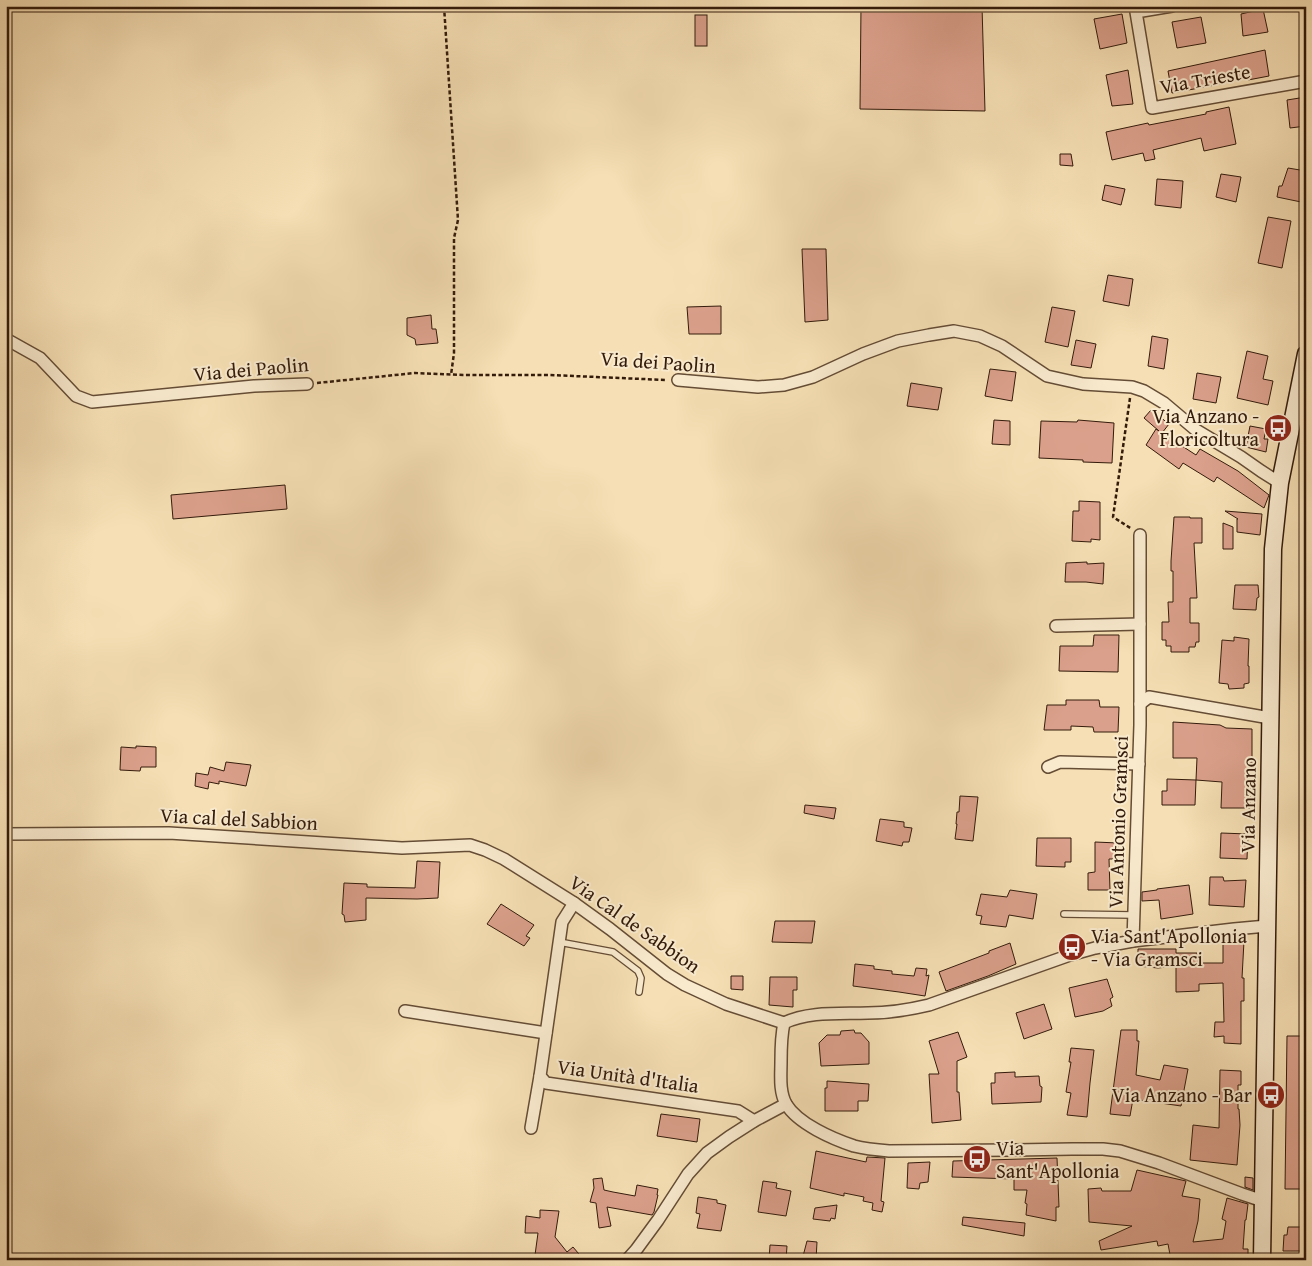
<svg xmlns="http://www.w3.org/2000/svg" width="1312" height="1266" font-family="'Gentium Book Plus',serif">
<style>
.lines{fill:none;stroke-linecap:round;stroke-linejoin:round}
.stream{stroke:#737c6a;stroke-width:4.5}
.building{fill:#dba08b;stroke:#331b0b}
.service-casing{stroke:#644c35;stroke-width:8}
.minor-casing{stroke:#644c35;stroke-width:14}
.secondary-casing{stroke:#331b0b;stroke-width:19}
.path{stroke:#331b0b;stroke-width:2.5;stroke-dasharray:4 2.5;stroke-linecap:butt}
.service{stroke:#f9eace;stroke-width:5.5}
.minor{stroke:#f9eace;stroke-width:11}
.secondary{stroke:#f9eace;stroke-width:16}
.labels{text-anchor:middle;stroke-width:4;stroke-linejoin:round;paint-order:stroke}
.street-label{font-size:20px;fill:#331b0b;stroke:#f9eace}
.poi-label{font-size:20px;fill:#331b0b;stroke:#f9eace;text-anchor:end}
</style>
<rect width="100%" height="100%" fill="#f6dfb4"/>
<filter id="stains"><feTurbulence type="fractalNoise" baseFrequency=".004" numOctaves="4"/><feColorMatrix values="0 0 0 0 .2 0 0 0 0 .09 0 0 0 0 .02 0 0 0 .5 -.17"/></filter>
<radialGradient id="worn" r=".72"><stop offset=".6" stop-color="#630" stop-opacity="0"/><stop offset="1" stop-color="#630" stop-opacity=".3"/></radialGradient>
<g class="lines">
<polyline class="stream" points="1183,1260 1196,1256"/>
</g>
<g class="building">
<polygon points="861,6 982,6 985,111 860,109"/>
<polygon points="1263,9 1268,32 1243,36 1241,14"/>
<polygon points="1122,14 1127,43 1100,49 1094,19"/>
<rect x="695" y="15" width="12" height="31"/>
<polygon points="1201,17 1206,43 1177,48 1172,22"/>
<polygon points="1265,50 1269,76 1248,80 1247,78 1210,86 1172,93 1168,71"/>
<polygon points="1128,70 1133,104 1112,106 1106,75"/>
<polygon points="1306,97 1306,126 1290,128 1287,100"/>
<polygon points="1229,107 1236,144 1204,151 1201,138 1153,150 1155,159 1145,161 1143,153 1112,160 1106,132 1148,123 1149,125 1206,114 1206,112"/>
<polygon points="1060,154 1071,154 1073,166 1060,165"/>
<polygon points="1288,168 1306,171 1306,203 1277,197 1279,186 1282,186"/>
<polygon points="1221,174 1241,177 1236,202 1216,197"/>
<polygon points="1157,179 1183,181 1181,208 1155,205"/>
<polygon points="1105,185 1125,189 1121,205 1102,200"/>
<polygon points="1268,217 1291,221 1282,268 1258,263"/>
<polygon points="802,249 826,249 828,320 805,322"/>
<polygon points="1108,275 1133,279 1129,306 1103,301"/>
<polygon points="721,306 721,334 689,334 687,307"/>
<polygon points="1052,307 1075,311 1068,347 1045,342"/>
<polygon points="431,315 432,329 436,329 438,343 416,345 415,339 407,335 407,318"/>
<polygon points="1152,336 1168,339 1164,369 1148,366"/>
<polygon points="1076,340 1096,344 1091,368 1071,365"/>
<polygon points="1247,351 1268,356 1263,379 1273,381 1268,405 1237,398"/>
<polygon points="990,369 1016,372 1012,401 985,396"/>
<polygon points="1197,373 1221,377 1216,403 1193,399"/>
<polygon points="911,383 942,388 938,410 907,406"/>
<polygon points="1151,410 1169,424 1162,433 1196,455 1200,449 1238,471 1269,495 1264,508 1217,477 1214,482 1183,463 1179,469 1146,445 1156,429 1159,431 1144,418"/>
<polygon points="994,420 1010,421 1010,445 992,444"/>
<polygon points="1078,420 1114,423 1112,463 1083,462 1083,460 1039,458 1041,421 1077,422"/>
<polygon points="1250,426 1266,429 1264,439 1268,439 1266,452 1246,447"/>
<polygon points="285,485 287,509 173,519 171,495"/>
<polygon points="1079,501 1100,502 1100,540 1091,539 1091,542 1072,541 1073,511 1079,511"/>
<polygon points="1225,511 1262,514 1260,535 1237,532 1237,519 1238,519"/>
<polygon points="1174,517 1190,517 1190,518 1202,518 1202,543 1194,543 1197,598 1190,598 1190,623 1199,623 1199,642 1196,642 1195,647 1189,647 1189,652 1171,652 1171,646 1166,646 1166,640 1162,640 1162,622 1169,622 1168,602 1173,602 1173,571 1171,571 1171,561"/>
<polygon points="1223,523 1233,527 1233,549 1223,549"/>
<polygon points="1087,562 1087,564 1104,563 1103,584 1086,582 1065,582 1066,563"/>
<polygon points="1235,585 1258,585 1259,597 1257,598 1256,610 1233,609"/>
<polygon points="1094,635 1119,635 1118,672 1059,671 1060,646 1093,646"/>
<polygon points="1234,637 1249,639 1248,666 1249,666 1249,683 1244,684 1244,688 1229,689 1228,684 1219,683 1222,640 1234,641"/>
<polygon points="1066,700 1099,700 1100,707 1119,707 1118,732 1094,732 1093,727 1071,726 1071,730 1044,730 1047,705 1066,705"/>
<polygon points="1173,722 1220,725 1226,728 1252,729 1252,763 1249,763 1248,783 1251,783 1250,808 1221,808 1222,782 1196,780 1197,758 1173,758"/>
<polygon points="136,746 156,747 156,767 141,767 140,771 120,770 121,747 136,748"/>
<polygon points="226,762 251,765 246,786 219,781 219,784 209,782 208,789 195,786 196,773 208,775 210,767 224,771"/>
<polygon points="1167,779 1196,780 1195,805 1162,805 1162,791 1167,791"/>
<polygon points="960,796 978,797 973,841 955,839 957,824 956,824 957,812 959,812"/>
<polygon points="805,805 836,808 834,819 804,813"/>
<polygon points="880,819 904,822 904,827 912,828 909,842 903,842 902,846 876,841"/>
<polygon points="1221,833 1248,834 1247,859 1220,858"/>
<polygon points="1037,838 1071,838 1071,862 1065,862 1065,867 1036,866"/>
<polygon points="1095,842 1118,843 1118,859 1109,859 1110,890 1088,890 1088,873 1095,872"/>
<polygon points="417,861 440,862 438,898 417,899 366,898 366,920 345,922 344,915 342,914 344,883 367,884 367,887 415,888"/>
<polygon points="1210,877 1223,877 1224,881 1246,880 1244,907 1209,905"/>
<polygon points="1189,885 1193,914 1161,919 1159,900 1142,901 1142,892 1157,890 1157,889"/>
<polygon points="1010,890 1037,894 1033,919 1009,915 1006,927 980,924 982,916 976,915 981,894 1007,897"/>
<polygon points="501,904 534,925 526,936 530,938 524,946 487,924"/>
<polygon points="775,921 815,921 812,943 772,942"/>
<polygon points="1223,941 1244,941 1242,978 1244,978 1244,1001 1241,1001 1241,1044 1224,1043 1224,1036 1214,1037 1215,1022 1224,1022 1223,983 1199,984 1199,991 1176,992 1176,966 1158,968 1138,966 1138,949 1176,949 1176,953 1197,953 1198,963 1223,963"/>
<polygon points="1010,943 1016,964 988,976 946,991 939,972 989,953 989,951"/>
<polygon points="855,964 874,966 874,969 892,971 892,974 914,976 916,968 927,969 926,976 929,975 925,996 899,992 853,986"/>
<polygon points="731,976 743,976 743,990 731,989"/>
<polygon points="770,977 797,977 797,990 793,990 793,1007 769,1005"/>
<polygon points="1107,979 1113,997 1110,999 1112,1006 1103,1011 1075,1017 1069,988"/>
<polygon points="1044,1004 1052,1029 1024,1039 1016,1013"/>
<polygon points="854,1030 855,1033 861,1033 869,1042 869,1064 821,1066 819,1043 827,1035 840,1035 841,1031"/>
<polygon points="1121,1030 1137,1030 1137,1041 1139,1041 1136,1075 1160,1080 1164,1065 1188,1069 1181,1106 1133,1099 1130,1116 1110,1114"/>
<polygon points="958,1032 967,1057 957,1061 957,1092 959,1092 961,1120 932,1123 929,1074 939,1074 929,1041"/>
<polygon points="1287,1036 1306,1036 1306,1175 1305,1175 1305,1189 1285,1189"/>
<polygon points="1071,1048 1094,1050 1090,1083 1087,1117 1067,1115 1071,1093 1066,1092 1071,1062 1069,1062"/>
<polygon points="1220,1070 1241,1071 1241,1085 1238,1085 1238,1109 1239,1109 1240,1125 1237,1165 1190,1160 1193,1125 1219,1128"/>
<polygon points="1015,1072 1015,1077 1039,1076 1040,1086 1042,1087 1041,1102 992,1104 991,1083 995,1083 995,1073"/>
<polygon points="827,1081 869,1084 868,1101 858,1101 858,1111 825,1111 825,1088 827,1088"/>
<polygon points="661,1114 700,1119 697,1142 657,1136"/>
<polygon points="816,1151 866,1162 867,1157 885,1158 881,1201 884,1202 882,1212 872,1210 873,1203 863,1201 864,1197 844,1193 844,1196 810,1188"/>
<polygon points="1057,1158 1059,1207 1056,1207 1056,1221 1026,1215 1027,1204 1025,1203 1027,1190 1014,1190 1014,1179 952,1177 953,1161"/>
<polygon points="930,1162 928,1182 920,1183 919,1189 907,1188 908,1163"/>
<polygon points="1137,1170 1186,1181 1182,1196 1200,1199 1198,1221 1193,1242 1223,1239 1226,1221 1222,1219 1227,1198 1248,1204 1246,1220 1245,1220 1243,1249 1248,1249 1248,1260 1193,1260 1192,1256 1181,1260 1171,1260 1168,1244 1158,1246 1157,1241 1101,1250 1099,1241 1132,1226 1089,1222 1088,1189 1101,1188 1102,1191 1131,1191"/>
<polygon points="1245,1177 1253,1178 1253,1190 1245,1187"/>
<polygon points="602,1178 604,1190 613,1192 635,1196 637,1185 658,1189 657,1195 658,1195 654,1212 652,1215 607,1207 611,1226 599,1228 596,1203 590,1202 594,1188 593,1179"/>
<polygon points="763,1181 777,1183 776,1188 791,1191 786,1216 758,1212"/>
<polygon points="698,1197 717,1200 717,1203 726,1205 721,1231 697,1228 700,1214 696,1213"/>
<polygon points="837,1205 835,1219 831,1218 830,1221 813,1219 815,1208"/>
<polygon points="540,1210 559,1211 555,1237 567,1252 573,1247 584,1260 560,1260 561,1258 535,1255 538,1233 525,1233 526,1216 540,1218"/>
<polygon points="963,1217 1025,1223 1024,1236 962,1225"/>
<polygon points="1288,1227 1306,1227 1306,1251 1283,1251 1284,1235 1287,1235"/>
<polygon points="807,1241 817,1242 816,1260 802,1260"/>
<polygon points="770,1245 787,1246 786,1260 769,1260"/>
</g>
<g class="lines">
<defs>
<g id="service">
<polyline points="1064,914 1133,915"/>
<polyline points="559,942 613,952 638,971 641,978 639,992"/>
</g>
<g id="minor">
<polyline points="1172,6 1136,12 1152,108 1306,81"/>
<polyline points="6,339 40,358 76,396 92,402 254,386 307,384"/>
<polyline points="678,380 758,387 784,385 813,377 863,354 898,341 929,335 954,331 980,336 1002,346 1047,376 1083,384 1132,387 1144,391 1164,403 1196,430 1241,457 1261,471 1280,483"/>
<polyline points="1056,626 1140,624"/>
<polyline points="1140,704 1149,697 1270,718"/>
<polyline points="1048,767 1060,762 1139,764"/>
<polyline points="6,834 169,833 402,848 470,845 485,850 504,859 574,903 610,929 667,974 685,985 726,1004 784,1023"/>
<polyline points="574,903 562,922 540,1076 546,1083 738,1111 754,1121"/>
<polyline points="1133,941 1140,725 1140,535"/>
<polyline points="405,1011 546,1033"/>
<polyline points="531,1128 540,1076"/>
<path d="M 1263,1201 L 1242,1194 L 1159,1163 L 1120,1151 L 1103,1149 L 1072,1149 L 1012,1150 L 889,1151 C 877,1150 866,1149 854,1146 C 833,1139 798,1124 786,1104 C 779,1091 781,1075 781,1062 C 781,1049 781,1036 784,1023 C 809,1011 840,1014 868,1013 C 889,1013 908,1010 929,1005 L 1070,955 L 1095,948 L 1133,941 L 1234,929 L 1267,926"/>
<polyline points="627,1260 636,1250 658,1220 688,1174 707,1153 729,1137 754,1121 786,1104"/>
</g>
<polyline id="secondary" points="1262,1260 1273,549 1280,483 1306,354"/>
</defs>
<use href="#service" class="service-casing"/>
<use href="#minor" class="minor-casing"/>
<use href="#secondary" class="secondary-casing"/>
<g class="path">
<polyline points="444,6 458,220 454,238 454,353 451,375"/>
<polyline points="317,383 415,373 463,375 550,375 666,380"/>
<polyline points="1130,398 1113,517 1132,529"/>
</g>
<use href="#service" class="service"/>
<use href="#minor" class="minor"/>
<use href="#secondary" class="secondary"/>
</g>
<defs>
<symbol id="bus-disc" viewBox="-11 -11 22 22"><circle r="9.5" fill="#8f2418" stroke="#f9eace"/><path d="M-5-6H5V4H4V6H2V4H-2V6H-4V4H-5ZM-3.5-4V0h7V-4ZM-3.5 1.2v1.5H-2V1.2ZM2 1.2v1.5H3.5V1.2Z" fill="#fff"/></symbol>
</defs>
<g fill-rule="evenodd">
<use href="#bus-disc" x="1262" y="412" width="32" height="32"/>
<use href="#bus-disc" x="1056" y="931" width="32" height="32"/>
<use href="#bus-disc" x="1255" y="1079" width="32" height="32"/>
<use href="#bus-disc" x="961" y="1143" width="32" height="32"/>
</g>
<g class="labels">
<g class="street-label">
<text transform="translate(1205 79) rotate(-10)" y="7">Via Trieste</text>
<text transform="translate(658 362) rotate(4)" y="7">Via dei Paolin</text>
<text transform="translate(251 369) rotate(-5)" y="7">Via dei Paolin</text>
<text transform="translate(1248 805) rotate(-89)" y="7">Via Anzano</text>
<text transform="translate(239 819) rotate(3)" y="7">Via cal del Sabbion</text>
<text transform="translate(1118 822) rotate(-88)" y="7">Via Antonio Gramsci</text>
<text transform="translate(635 924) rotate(35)" y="7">Via Cal de Sabbion</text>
<text transform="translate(628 1076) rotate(8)" y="7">Via Unità d'Italia</text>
</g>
<g class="poi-label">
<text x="1259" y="423">Via Anzano -<tspan x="1259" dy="23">Floricoltura</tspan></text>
<text x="1091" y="943" text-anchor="start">Via Sant'Apollonia<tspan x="1091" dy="23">- Via Gramsci</tspan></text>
<text x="1252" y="1102">Via Anzano - Bar</text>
<text x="996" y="1155" text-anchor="start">Via<tspan x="996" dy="23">Sant'Apollonia</tspan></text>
</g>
</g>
<rect width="1312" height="1266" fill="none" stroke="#f6dfb4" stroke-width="25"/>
<rect x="8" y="8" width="1297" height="1251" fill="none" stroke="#331b0b" stroke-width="2.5"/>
<rect x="12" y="12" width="1287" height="1241" fill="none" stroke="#331b0b"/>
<rect width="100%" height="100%" filter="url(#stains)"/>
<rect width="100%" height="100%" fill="url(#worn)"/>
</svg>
